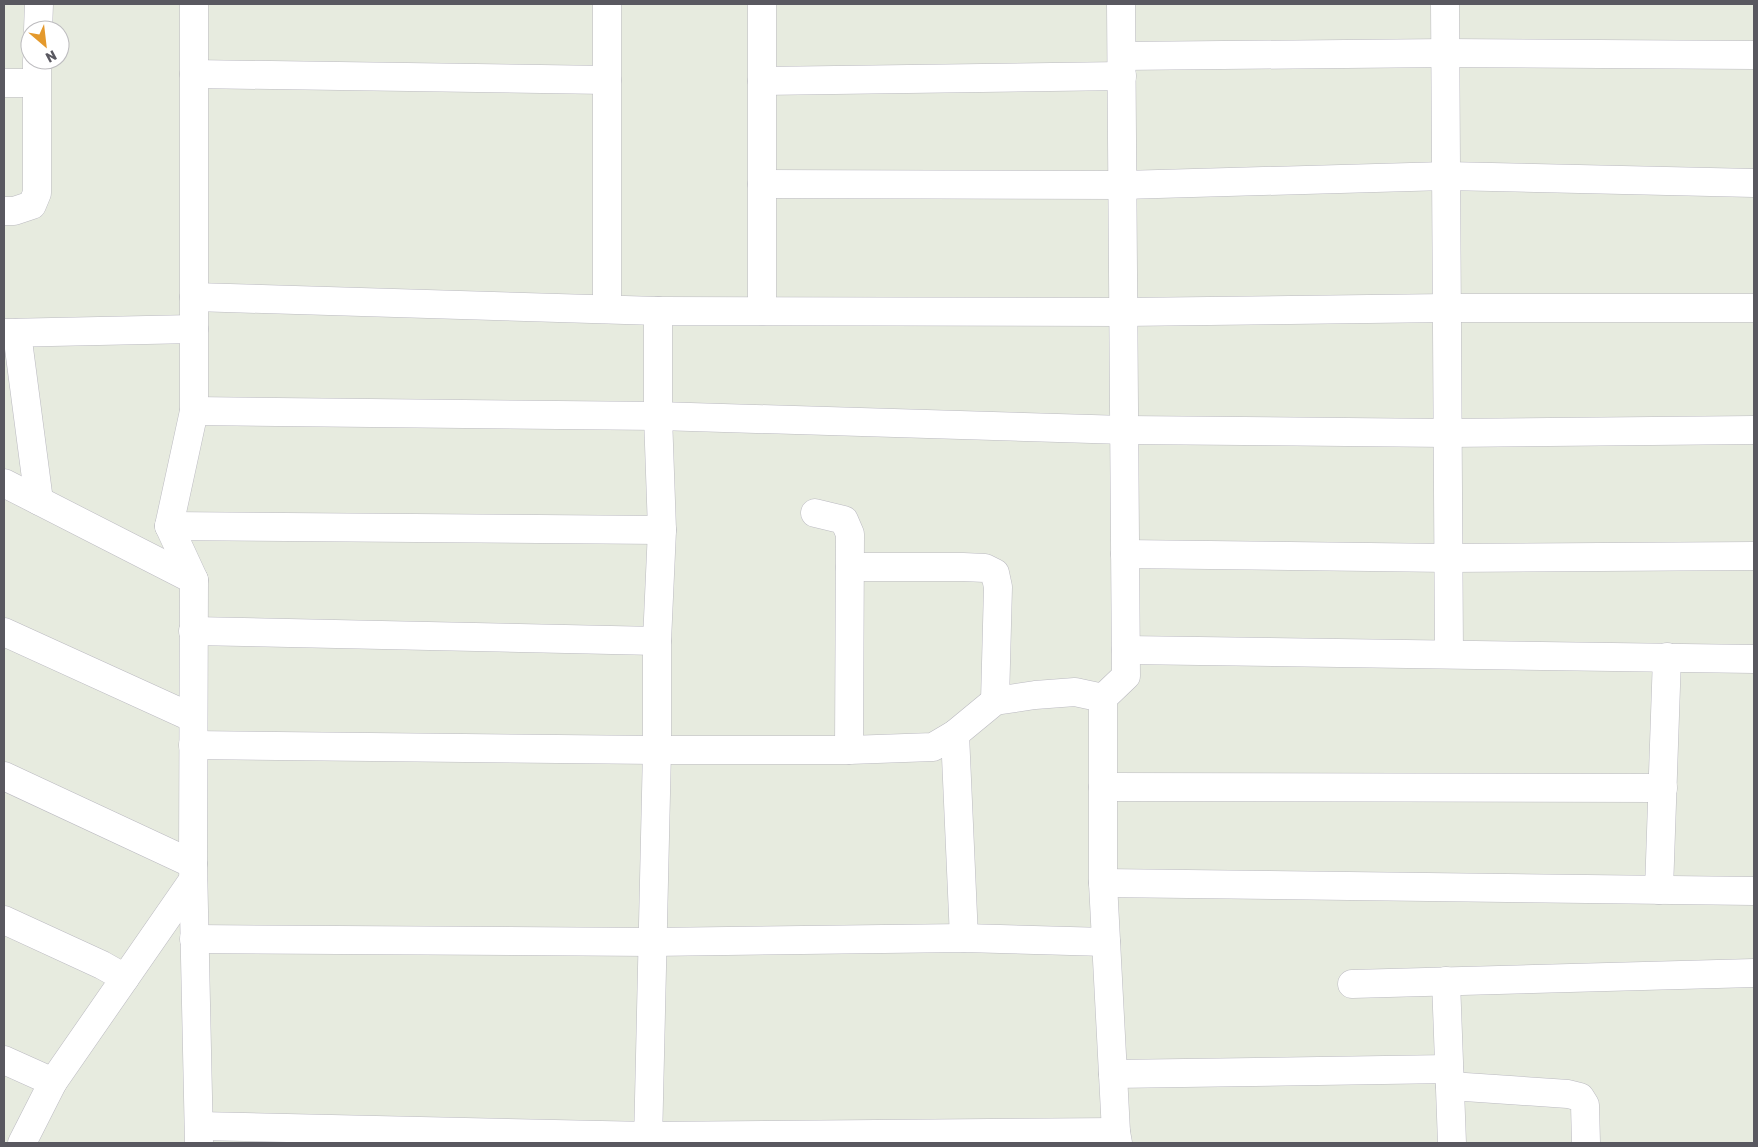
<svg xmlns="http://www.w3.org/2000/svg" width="1758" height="1147" font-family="Rubik,sans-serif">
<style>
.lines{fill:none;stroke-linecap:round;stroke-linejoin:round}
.minor-casing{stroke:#bbbac1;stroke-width:29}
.minor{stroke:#fff;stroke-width:28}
</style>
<rect width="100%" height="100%" fill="#e7ebdf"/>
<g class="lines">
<defs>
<g id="minor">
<polyline points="194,4 194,411 169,526 194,580 193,864 199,1143"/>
<polyline points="1445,4 1449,654"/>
<polyline points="38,30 39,4"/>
<polyline points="1122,56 1446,53 1754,55"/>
<polyline points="194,74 607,80"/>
<polyline points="762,81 1122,76"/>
<polyline points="4,83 36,83"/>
<polyline points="762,184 1123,185 1446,176 1754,183"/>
<polyline points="4,211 14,211 32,205 37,193 37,60"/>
<polyline points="194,297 658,311"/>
<polyline points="607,309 607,4"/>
<polyline points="762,311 762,4"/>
<polyline points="4,333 194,329"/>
<polyline points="17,333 39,501"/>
<polyline points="194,411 658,416 1125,430 1448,433 1754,430"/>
<polyline points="4,483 194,580"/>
<polyline points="815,513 844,520 850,534 849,750"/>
<polyline points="169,526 662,530"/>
<polyline points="1125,554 1448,558 1754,556"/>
<polyline points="850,567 963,567 985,568 995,573 998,587 995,701"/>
<polyline points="193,631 657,641"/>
<polyline points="4,632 193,718"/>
<polyline points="1126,650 1754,659"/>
<polyline points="955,734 964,938"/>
<polyline points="193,745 657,750 849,750 933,747 955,734 995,701 1035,695 1075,692 1103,698"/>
<polyline points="4,776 193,864"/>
<polyline points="1103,787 1663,788"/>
<polyline points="1103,883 1754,891"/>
<polyline points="1659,890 1667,657"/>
<polyline points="4,920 102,965 125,978"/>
<polyline points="194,939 652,942 964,938 1106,942"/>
<polyline points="1446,981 1452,1143"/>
<polyline points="1352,984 1754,973"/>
<polyline points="4,1060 53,1082"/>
<polyline points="1113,1074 1449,1069"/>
<polyline points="1450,1086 1568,1094 1580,1097 1585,1105 1586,1143"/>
<polyline points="199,1126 648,1136 1116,1132"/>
<polyline points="22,1143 53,1082 193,880"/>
<polyline points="648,1143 657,750 657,641 662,530 658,416 658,311 1124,312 1447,308 1754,308"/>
<polyline points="1118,1143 1116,1132 1103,883 1103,698 1126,676 1121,4"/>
</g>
</defs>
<use href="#minor" class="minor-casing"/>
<use href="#minor" class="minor"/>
</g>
<rect width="1758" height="1147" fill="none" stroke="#595860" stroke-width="10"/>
<g transform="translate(45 45) rotate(152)"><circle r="24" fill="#ffffff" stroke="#bdbcbf"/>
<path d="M0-4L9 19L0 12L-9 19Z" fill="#e4992c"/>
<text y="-8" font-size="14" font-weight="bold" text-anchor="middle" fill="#595860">N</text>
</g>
</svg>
